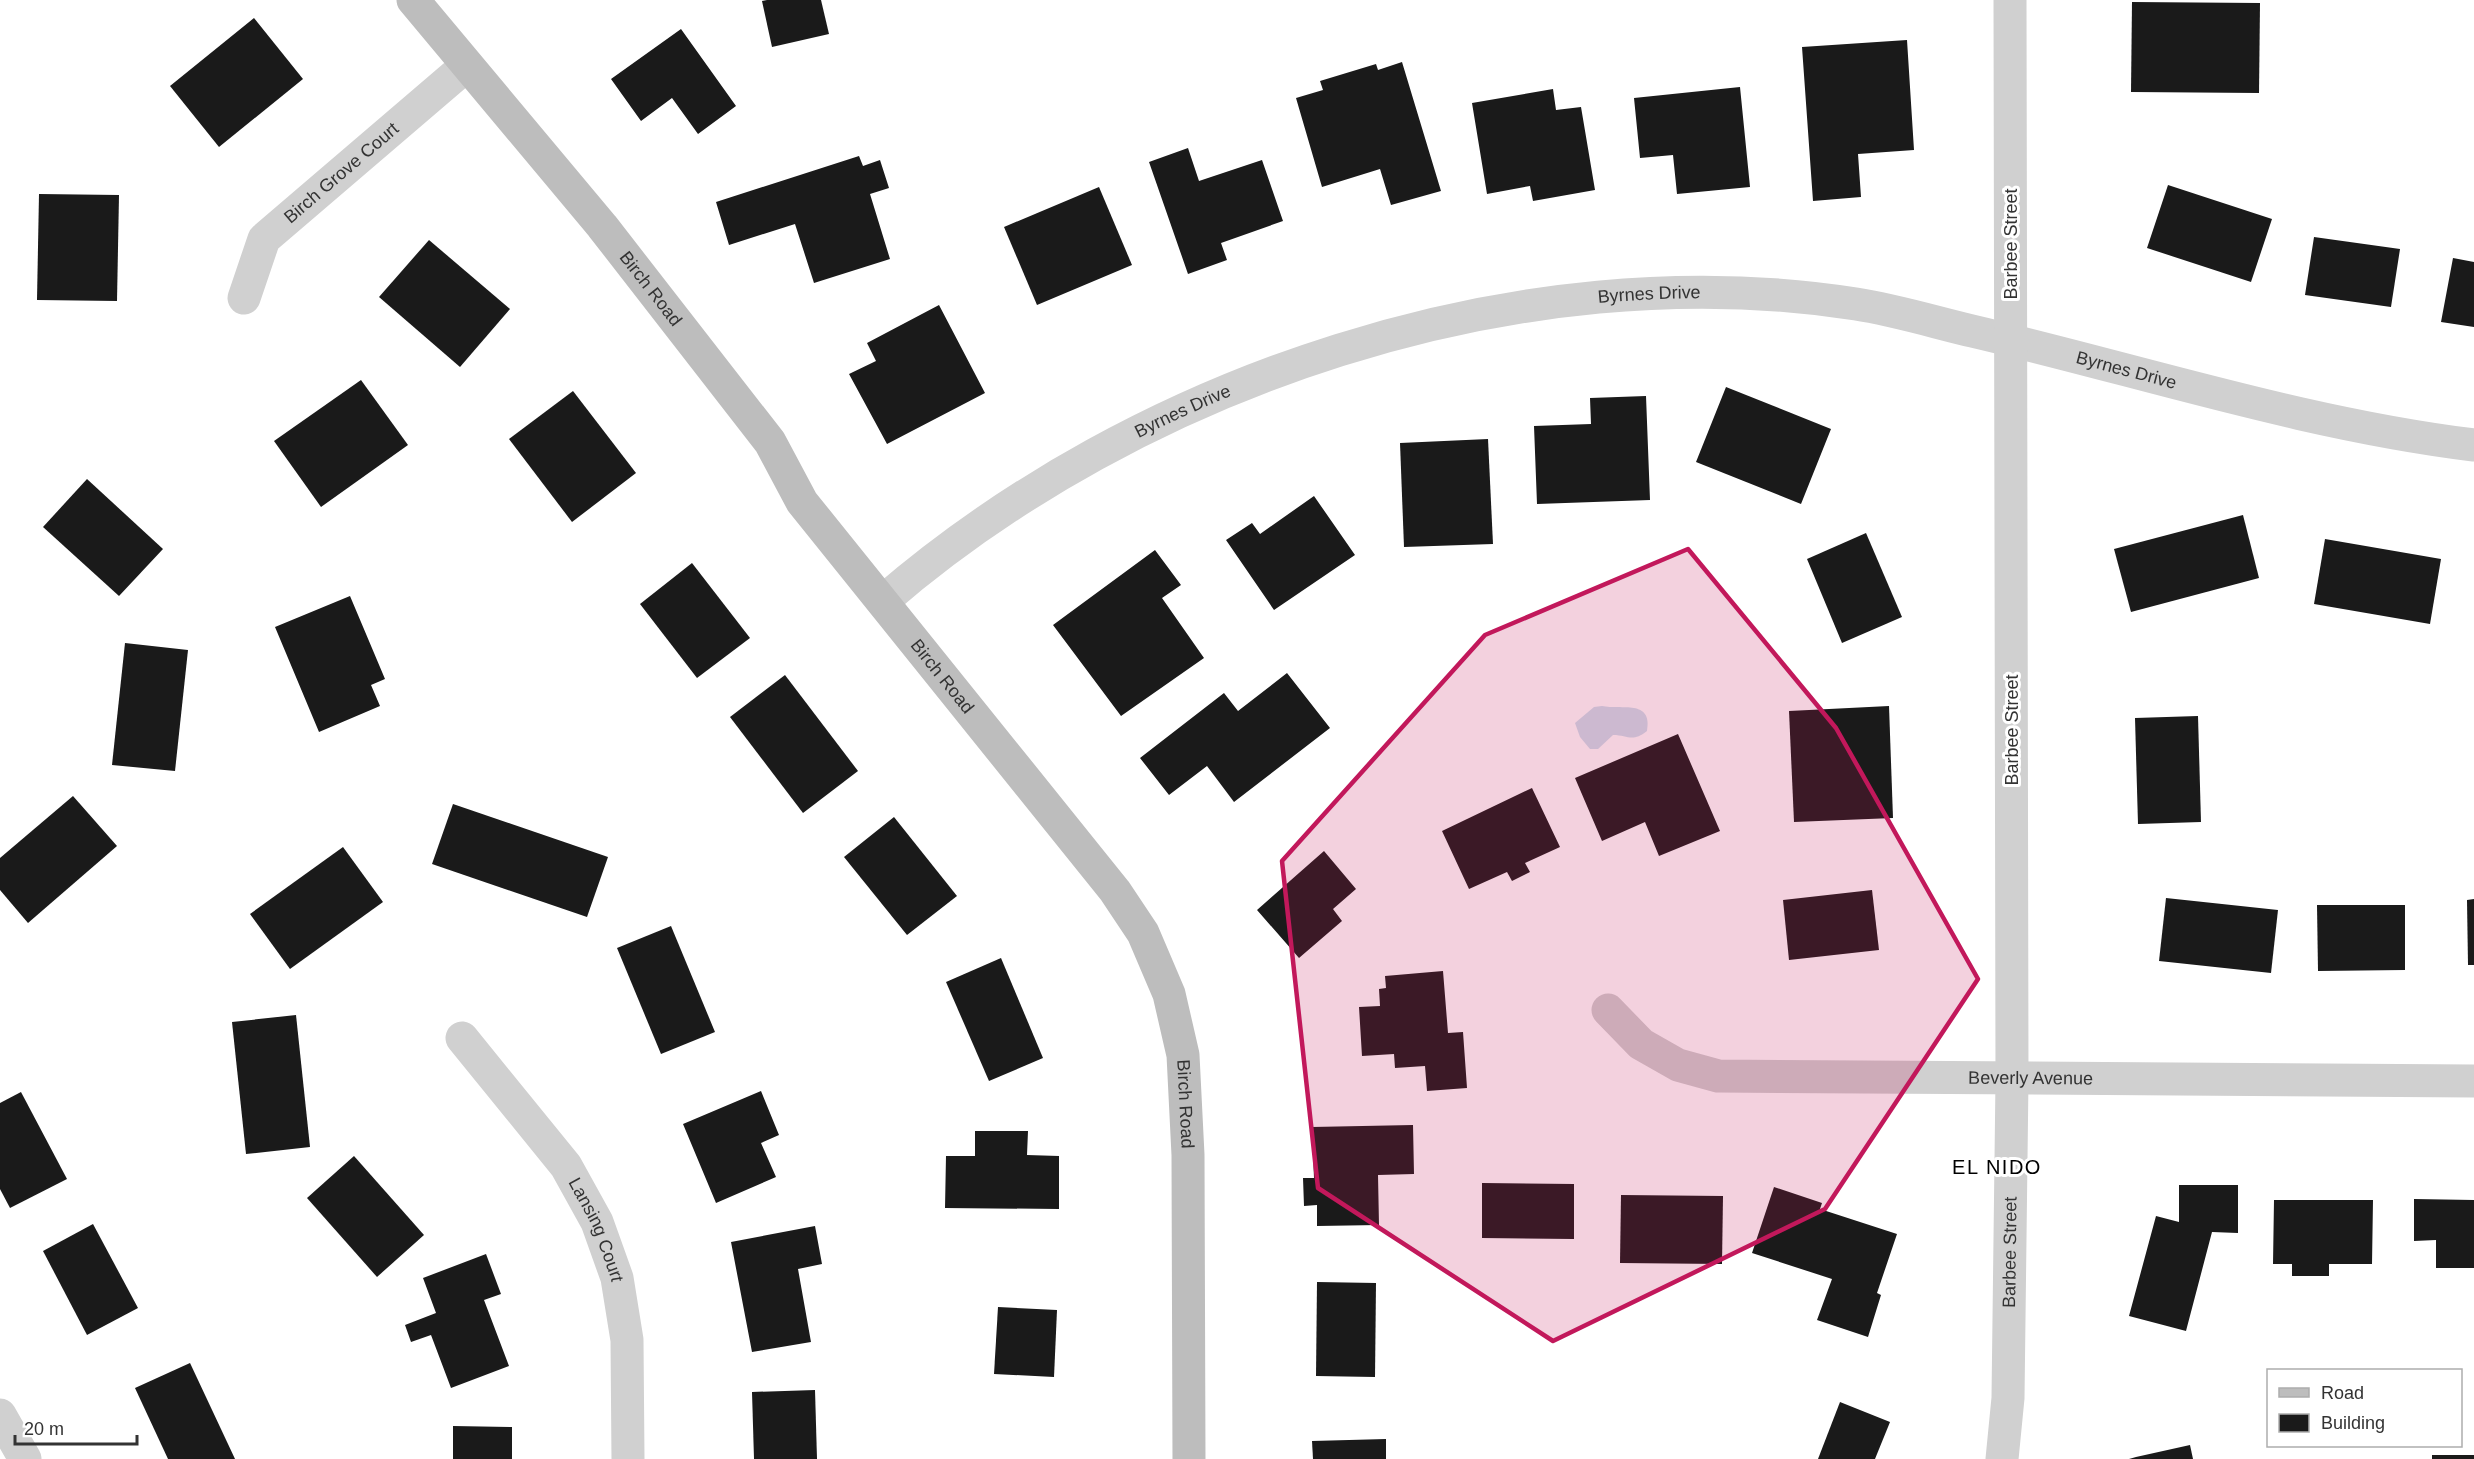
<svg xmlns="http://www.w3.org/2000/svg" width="2474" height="1459" font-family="Arial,sans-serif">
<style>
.water{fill:#cfe2ee}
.building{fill:#1a1a1a}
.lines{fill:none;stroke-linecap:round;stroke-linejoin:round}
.street{stroke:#d0d0d0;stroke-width:33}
.secondary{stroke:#bdbdbd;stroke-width:33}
.marked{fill:#c2185b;fill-opacity:0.2;stroke:#c2185b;stroke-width:4.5;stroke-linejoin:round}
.labels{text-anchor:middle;stroke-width:6;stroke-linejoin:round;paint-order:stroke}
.street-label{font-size:18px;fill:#333;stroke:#fff}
.neighbourhood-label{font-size:20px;letter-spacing:1.5px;fill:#000;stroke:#fff}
</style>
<rect width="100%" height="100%" fill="#fff"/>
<path class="water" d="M 1602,706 C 1621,710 1653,699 1647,731 C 1632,743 1628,735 1613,735 L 1598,749 L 1590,749 L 1580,737 L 1575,723 L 1594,707 Z"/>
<g class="building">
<polygon points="767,0 821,0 829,34 772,47 762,1"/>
<polygon points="2132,2 2260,3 2259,93 2131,92"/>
<polygon points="254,18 303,79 219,147 170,86"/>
<polygon points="681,29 736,106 698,134 672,98 641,121 611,79"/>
<polygon points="1907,40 1914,150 1858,154 1861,197 1813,201 1802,47"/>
<polygon points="1402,62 1441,191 1391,205 1380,169 1322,187 1296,98 1323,90 1320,81 1376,64 1378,70"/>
<polygon points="1740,87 1750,187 1677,194 1673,155 1640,158 1634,98"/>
<polygon points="1553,89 1556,110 1581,107 1595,190 1533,201 1530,186 1487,194 1472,103"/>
<polygon points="1188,148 1199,181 1262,160 1283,221 1221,243 1227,260 1188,274 1149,162"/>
<polygon points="859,156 863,166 880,160 889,188 870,194 890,259 814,283 795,224 729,245 716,202"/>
<polygon points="2168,185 2272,219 2251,282 2147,248"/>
<polygon points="1099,187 1132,265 1037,305 1004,227"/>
<polygon points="39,194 119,195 117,301 37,300"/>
<polygon points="2314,237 2400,249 2391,307 2305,295"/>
<polygon points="429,240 510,309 460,367 379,297"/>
<polygon points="2453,258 2474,262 2474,327 2441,322"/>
<polygon points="939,305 985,393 887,444 849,374 876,361 867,343"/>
<polygon points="361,380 408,445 321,507 274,441"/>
<polygon points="1726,387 1831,429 1801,504 1696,462"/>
<polygon points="573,391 636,473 572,522 509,439"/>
<polygon points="1646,396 1650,500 1537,504 1534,426 1591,424 1590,398"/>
<polygon points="1488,439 1493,544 1404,547 1400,443"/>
<polygon points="87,479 163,549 119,596 43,527"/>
<polygon points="1314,496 1355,555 1274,610 1226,540 1252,523 1260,534"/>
<polygon points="2243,515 2259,578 2131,612 2114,549"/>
<polygon points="1866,533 1902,617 1842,643 1807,559"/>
<polygon points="2325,539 2441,559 2430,624 2314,604"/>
<polygon points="1155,550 1181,585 1162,598 1204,658 1121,716 1053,625"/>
<polygon points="692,563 750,638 697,678 640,604"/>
<polygon points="350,596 385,679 371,685 380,706 319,732 275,627"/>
<polygon points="125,643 188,650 175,771 112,765"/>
<polygon points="1287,673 1330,728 1234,802 1207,766 1169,795 1140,758 1224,693 1238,711"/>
<polygon points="785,675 858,771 803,813 730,717"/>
<polygon points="1889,706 1893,818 1794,822 1789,711"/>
<polygon points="2198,716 2201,822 2138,824 2135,718"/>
<polygon points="1678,734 1720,831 1659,856 1645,822 1602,841 1575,778"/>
<polygon points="1532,788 1560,847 1525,863 1530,872 1512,881 1507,872 1469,889 1442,831"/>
<polygon points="73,796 117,846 28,923 0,890 0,858"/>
<polygon points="453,804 608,857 587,917 432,864"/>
<polygon points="894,817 957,896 907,935 844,857"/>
<polygon points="343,847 383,902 290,969 250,914"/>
<polygon points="1324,851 1356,889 1333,909 1342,921 1299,958 1257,910"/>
<polygon points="1872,890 1879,950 1789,960 1783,900"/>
<polygon points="2166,898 2278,910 2271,973 2159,961"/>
<polygon points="2474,899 2474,965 2468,965 2467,900"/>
<polygon points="2317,905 2405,905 2405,970 2318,971"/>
<polygon points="671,926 715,1032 661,1054 617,948"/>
<polygon points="1001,958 1043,1058 989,1081 946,982"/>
<polygon points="1443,971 1448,1033 1463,1032 1467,1088 1427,1091 1425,1066 1395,1068 1394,1054 1362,1056 1359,1007 1380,1006 1379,989 1386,988 1385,976"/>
<polygon points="296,1015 310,1147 246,1154 232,1022"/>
<polygon points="761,1091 779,1135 761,1143 776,1177 716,1203 683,1124"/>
<polygon points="21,1092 67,1179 10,1208 0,1189 0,1103"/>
<polygon points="1413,1125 1414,1174 1378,1175 1379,1225 1317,1226 1317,1205 1304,1206 1303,1178 1314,1178 1312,1127"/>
<polygon points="975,1131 1028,1131 1027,1155 1059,1156 1059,1209 945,1208 946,1156 975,1156"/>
<polygon points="354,1156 424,1235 377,1277 307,1198"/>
<polygon points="1482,1183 1574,1184 1574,1239 1482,1238"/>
<polygon points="2179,1185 2238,1185 2238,1233 2212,1232 2186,1331 2129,1316 2156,1216 2179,1222"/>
<polygon points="1774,1187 1822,1203 1820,1209 1897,1234 1877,1293 1881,1295 1868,1337 1817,1320 1832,1279 1752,1253"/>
<polygon points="1621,1195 1723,1196 1722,1264 1620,1263"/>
<polygon points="2414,1199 2474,1200 2474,1268 2436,1268 2436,1240 2414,1241"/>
<polygon points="2274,1200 2373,1200 2372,1264 2329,1264 2329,1276 2292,1276 2292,1264 2273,1264"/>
<polygon points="93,1224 138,1308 87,1335 43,1251"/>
<polygon points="815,1226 822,1264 798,1269 811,1342 752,1352 731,1242"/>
<polygon points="486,1254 501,1294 484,1300 509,1366 451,1388 431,1335 411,1342 405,1325 436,1313 423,1278"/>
<polygon points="1317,1282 1376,1283 1375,1377 1316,1376"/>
<polygon points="998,1307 1057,1310 1054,1377 994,1374"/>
<polygon points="190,1363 235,1459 168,1459 135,1388"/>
<polygon points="815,1390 817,1459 754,1459 752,1392"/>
<polygon points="1840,1402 1890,1422 1875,1459 1818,1459"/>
<polygon points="453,1426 512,1427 512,1459 453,1459"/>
<polygon points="1386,1439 1386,1459 1313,1459 1312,1441"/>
<polygon points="2190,1445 2193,1459 2129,1459 2136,1457"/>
<rect x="2432" y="1455" width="42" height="4"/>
</g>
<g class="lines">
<g class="street">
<path id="s1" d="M 244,298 L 264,239 L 466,66"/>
<path id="s2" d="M 883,601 C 1137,381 1521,251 1856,304 C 1895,310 1934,322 1972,331 C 2139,370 2303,424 2474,445"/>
<path id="s3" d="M 1608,1010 L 1641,1044 L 1678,1065 L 1718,1076 L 2474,1081"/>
<path id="s4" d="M 462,1038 L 566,1166 L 597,1222 L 617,1278 L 627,1340 L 628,1459"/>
<polyline points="0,1415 25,1459"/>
<path id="s5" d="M 2002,1459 L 2008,1398 L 2012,1079 L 2010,0"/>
</g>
<path class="secondary" id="s6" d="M 413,0 L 602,226 L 770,442 L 802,502 L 1115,891 L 1143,933 L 1169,994 L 1183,1055 L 1188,1155 L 1189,1459"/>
</g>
<path class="marked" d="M 1688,549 L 1836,728 L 1978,979 L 1825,1209 L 1553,1341 L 1318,1188 L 1282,861 L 1485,635 Z"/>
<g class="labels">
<g class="street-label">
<text dy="6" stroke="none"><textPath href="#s1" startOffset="164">Birch Grove Court</textPath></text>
<text transform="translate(2011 244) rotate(-90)" y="6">Barbee Street</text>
<text dy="6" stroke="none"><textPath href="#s6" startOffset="374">Birch Road</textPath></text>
<text dy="6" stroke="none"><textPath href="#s2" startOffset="840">Byrnes Drive</textPath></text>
<text dy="6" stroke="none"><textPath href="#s2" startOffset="1326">Byrnes Drive</textPath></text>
<text dy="6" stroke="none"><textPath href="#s2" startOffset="356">Byrnes Drive</textPath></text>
<text dy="6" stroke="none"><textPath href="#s6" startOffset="860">Birch Road</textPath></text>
<text transform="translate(2012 730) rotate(-90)" y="6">Barbee Street</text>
<text dy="6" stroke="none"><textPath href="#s3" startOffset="444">Beverly Avenue</textPath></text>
<text dy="6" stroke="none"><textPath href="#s6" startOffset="1364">Birch Road</textPath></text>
<text dy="6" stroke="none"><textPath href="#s4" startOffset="236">Lansing Court</textPath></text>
<text dy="6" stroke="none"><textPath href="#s5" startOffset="207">Barbee Street</textPath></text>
</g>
<g class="neighbourhood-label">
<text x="1997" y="1174">EL NIDO</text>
</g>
</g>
<rect x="2267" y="1369" width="195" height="78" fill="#ffffff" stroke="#adadad" stroke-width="1.5"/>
<rect x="2279" y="1388" width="30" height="9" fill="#bdbdbd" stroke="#adadad" stroke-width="1.5"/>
<text x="2321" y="1399" font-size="18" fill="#333333">Road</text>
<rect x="2279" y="1414" width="30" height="18" fill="#1a1a1a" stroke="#adadad" stroke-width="1.5"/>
<text x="2321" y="1429" font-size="18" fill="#333333">Building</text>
<path d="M15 1435v9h122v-9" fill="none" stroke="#333333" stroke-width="3"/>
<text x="24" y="1435" font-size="18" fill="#333333" stroke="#ffffff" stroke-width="4.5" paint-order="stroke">20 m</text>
</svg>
